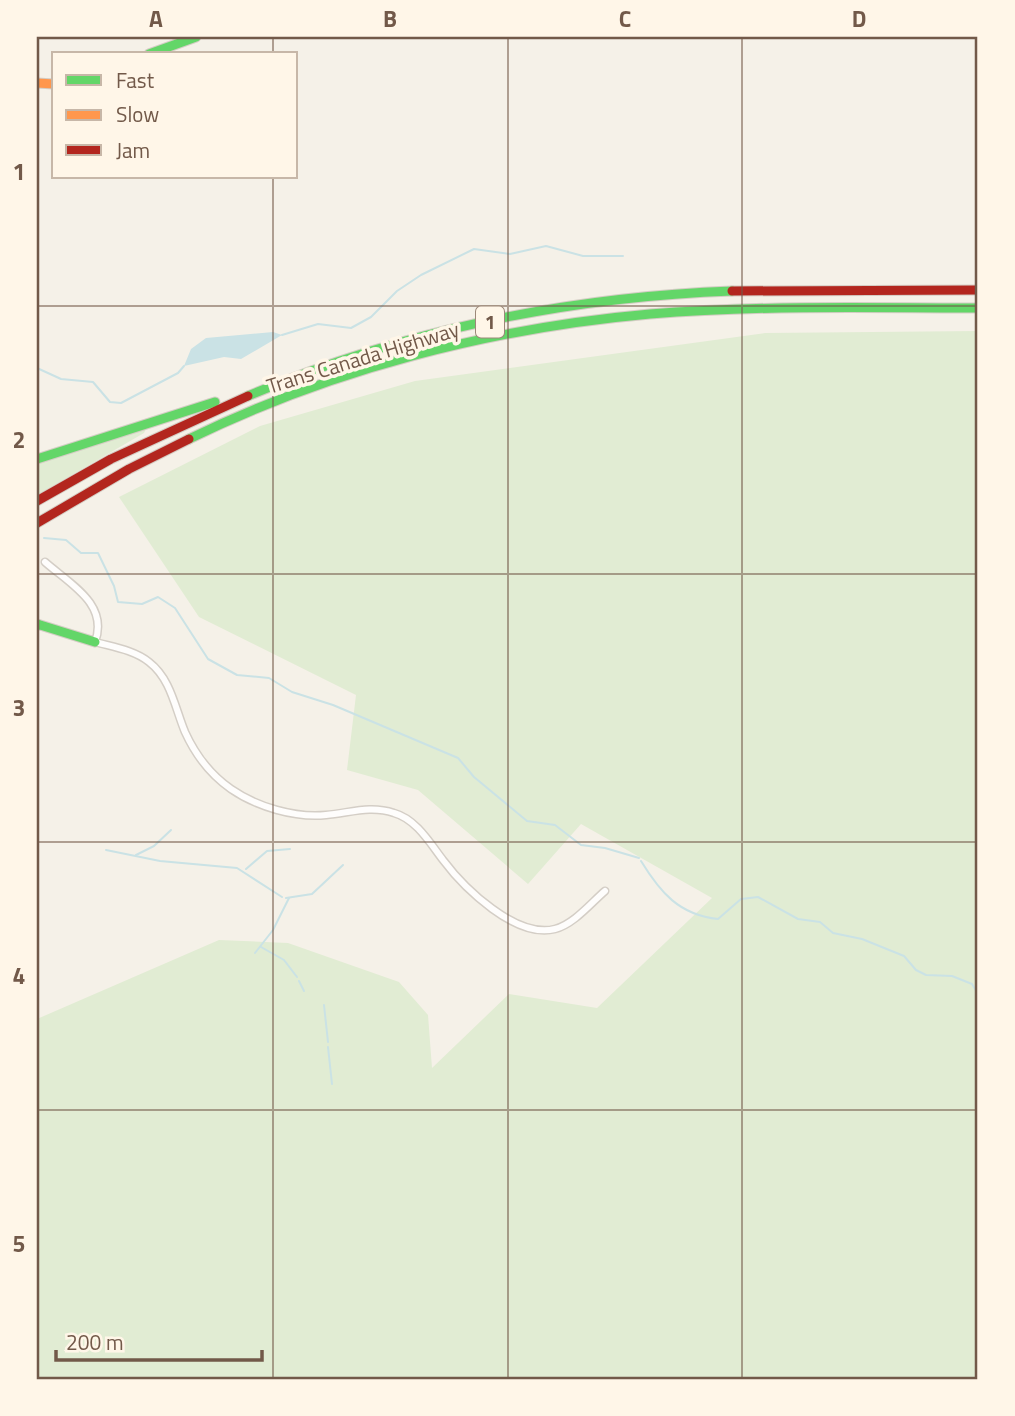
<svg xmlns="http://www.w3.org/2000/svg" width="1015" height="1416" font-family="'Titillium Web',sans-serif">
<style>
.green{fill:#e1ecd3}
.water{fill:#cae2e5}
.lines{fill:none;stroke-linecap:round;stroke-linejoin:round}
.stream{stroke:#cae2e5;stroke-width:2}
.street-casing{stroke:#d4cec6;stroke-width:9}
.fast-casing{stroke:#d4cdc4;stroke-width:11}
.slow-casing{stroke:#d4cdc4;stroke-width:11}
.jam-casing{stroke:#d4cdc4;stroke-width:11}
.street{stroke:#fefdfc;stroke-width:6}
.fast{stroke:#63d668;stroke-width:9}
.slow{stroke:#ff974d;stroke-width:9}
.jam{stroke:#b3261e;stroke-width:9}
.grid{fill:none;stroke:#725949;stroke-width:2;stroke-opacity:0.55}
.labels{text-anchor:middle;stroke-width:7;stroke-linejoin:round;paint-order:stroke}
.shield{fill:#fff6e8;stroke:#9c8879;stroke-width:2}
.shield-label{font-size:19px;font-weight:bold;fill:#725949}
.street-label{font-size:21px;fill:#725949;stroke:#fff6e8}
.neatline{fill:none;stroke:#725949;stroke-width:2.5}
.grid-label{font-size:23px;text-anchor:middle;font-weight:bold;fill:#725949}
</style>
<rect width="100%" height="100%" fill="#f5f1e8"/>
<g class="green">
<polygon points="978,331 978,1379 37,1379 37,1019 219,940 288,943 399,982 428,1015 432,1068 509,994 597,1008 712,898 581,824 528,884 418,790 347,770 356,695 199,617 119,497 260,426 415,381 765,333"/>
<polygon points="146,429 144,433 37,495 37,463"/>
</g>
<polygon class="water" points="273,332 282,335 241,359 224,357 184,366 191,349 206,338"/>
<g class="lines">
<g class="stream">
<polyline points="282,335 318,324 351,328 371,317 397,291 421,275 474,249 510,254 546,246 583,256 623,256"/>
<polyline points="37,368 61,379 93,382 110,402 121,403 178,373 184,366"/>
<polyline points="37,405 37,415"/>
<polyline points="44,538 66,540 81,553 98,553 114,586 118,602 142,604 158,597 175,608 208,659 237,675 269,678 292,692 333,705 458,758 474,777 527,821 555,825 581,845 605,848 639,858"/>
<polyline points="106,850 160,861 237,868 282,897"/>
<polyline points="136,855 154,846 171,830"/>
<path d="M 641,861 C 660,892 679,915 718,919 L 741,899 L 758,897 L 798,919 L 820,922 L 833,933 L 862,939 L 904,956 L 916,970 L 926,975 L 952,976 L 972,984 L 978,994"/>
<polyline points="246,869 267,851 290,849"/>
<polyline points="286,898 312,894 343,865"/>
<polyline points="261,947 284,960 297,977"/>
<polyline points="255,953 273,930 289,898"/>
<polyline points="299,981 304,991"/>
<polyline points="324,1005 328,1042"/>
<polyline points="328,1047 332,1084"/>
</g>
<defs>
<path id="street" d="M 45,562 C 70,584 109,604 95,642 C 113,647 134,650 149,662 C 171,679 175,708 185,732 C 195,754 211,775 231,789 C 257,807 295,818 326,815 C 350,813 370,805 394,813 C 416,819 430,843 443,860 C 464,888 516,939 555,929 C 574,924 591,903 605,891"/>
<g id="fast">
<polyline points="149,54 196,37"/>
<path d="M 248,396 C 400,331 568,297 732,291"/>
<path d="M 189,439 C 332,369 492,328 650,314 C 759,305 869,308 978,308"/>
<polyline points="37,459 215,402"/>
<polyline points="37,624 95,642"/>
<polyline points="37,625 39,625"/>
</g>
<polyline id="slow" points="37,83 54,84"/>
<g id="jam">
<polyline points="732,291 978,290"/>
<polyline points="37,501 111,459 248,396"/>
<polyline points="37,523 129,469 189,439"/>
</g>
</defs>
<use href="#street" class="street-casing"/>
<use href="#fast" class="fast-casing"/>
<use href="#slow" class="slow-casing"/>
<use href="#jam" class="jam-casing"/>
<use href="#street" class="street"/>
<use href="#fast" class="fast"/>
<use href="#slow" class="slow"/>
<use href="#jam" class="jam"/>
</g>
<path class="grid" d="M 273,37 L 273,54M 508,37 L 508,1379M 742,37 L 742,1379M 273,177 L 273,1379M 37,306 L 978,306M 37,574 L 978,574M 37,842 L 978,842M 37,1110 L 978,1110"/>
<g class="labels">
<rect class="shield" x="476" y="306.5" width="28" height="31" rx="5"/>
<g class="shield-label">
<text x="490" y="329">1</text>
</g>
<g class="street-label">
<text transform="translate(363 358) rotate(-17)" y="7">Trans Canada Highway</text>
</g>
</g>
<rect width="1015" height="1416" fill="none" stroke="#fff6e8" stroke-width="77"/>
<rect x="52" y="52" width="245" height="126" fill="#fff6e8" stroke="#c7b7a8" stroke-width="2"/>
<rect x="66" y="75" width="35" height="10" fill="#63d668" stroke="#c7b7a8" stroke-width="2"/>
<text x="116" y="88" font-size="21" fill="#725949">Fast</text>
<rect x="66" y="110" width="35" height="10" fill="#ff974d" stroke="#c7b7a8" stroke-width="2"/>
<text x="116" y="122" font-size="21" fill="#725949">Slow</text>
<rect x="66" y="145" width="35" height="10" fill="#b3261e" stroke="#c7b7a8" stroke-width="2"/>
<text x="116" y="158" font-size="21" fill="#725949">Jam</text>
<path d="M56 1350v10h206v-10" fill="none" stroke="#725949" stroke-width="3.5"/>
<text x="66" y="1350" font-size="21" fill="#725949" stroke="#fff6e8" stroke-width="5" paint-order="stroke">200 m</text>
<rect x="38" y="38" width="938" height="1340" class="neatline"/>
<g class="grid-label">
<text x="156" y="27">A</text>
<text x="390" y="27">B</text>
<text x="625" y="27">C</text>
<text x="859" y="27">D</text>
<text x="19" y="180">1</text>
<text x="19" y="448">2</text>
<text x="19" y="716">3</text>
<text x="19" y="984">4</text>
<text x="19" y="1252">5</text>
</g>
</svg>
